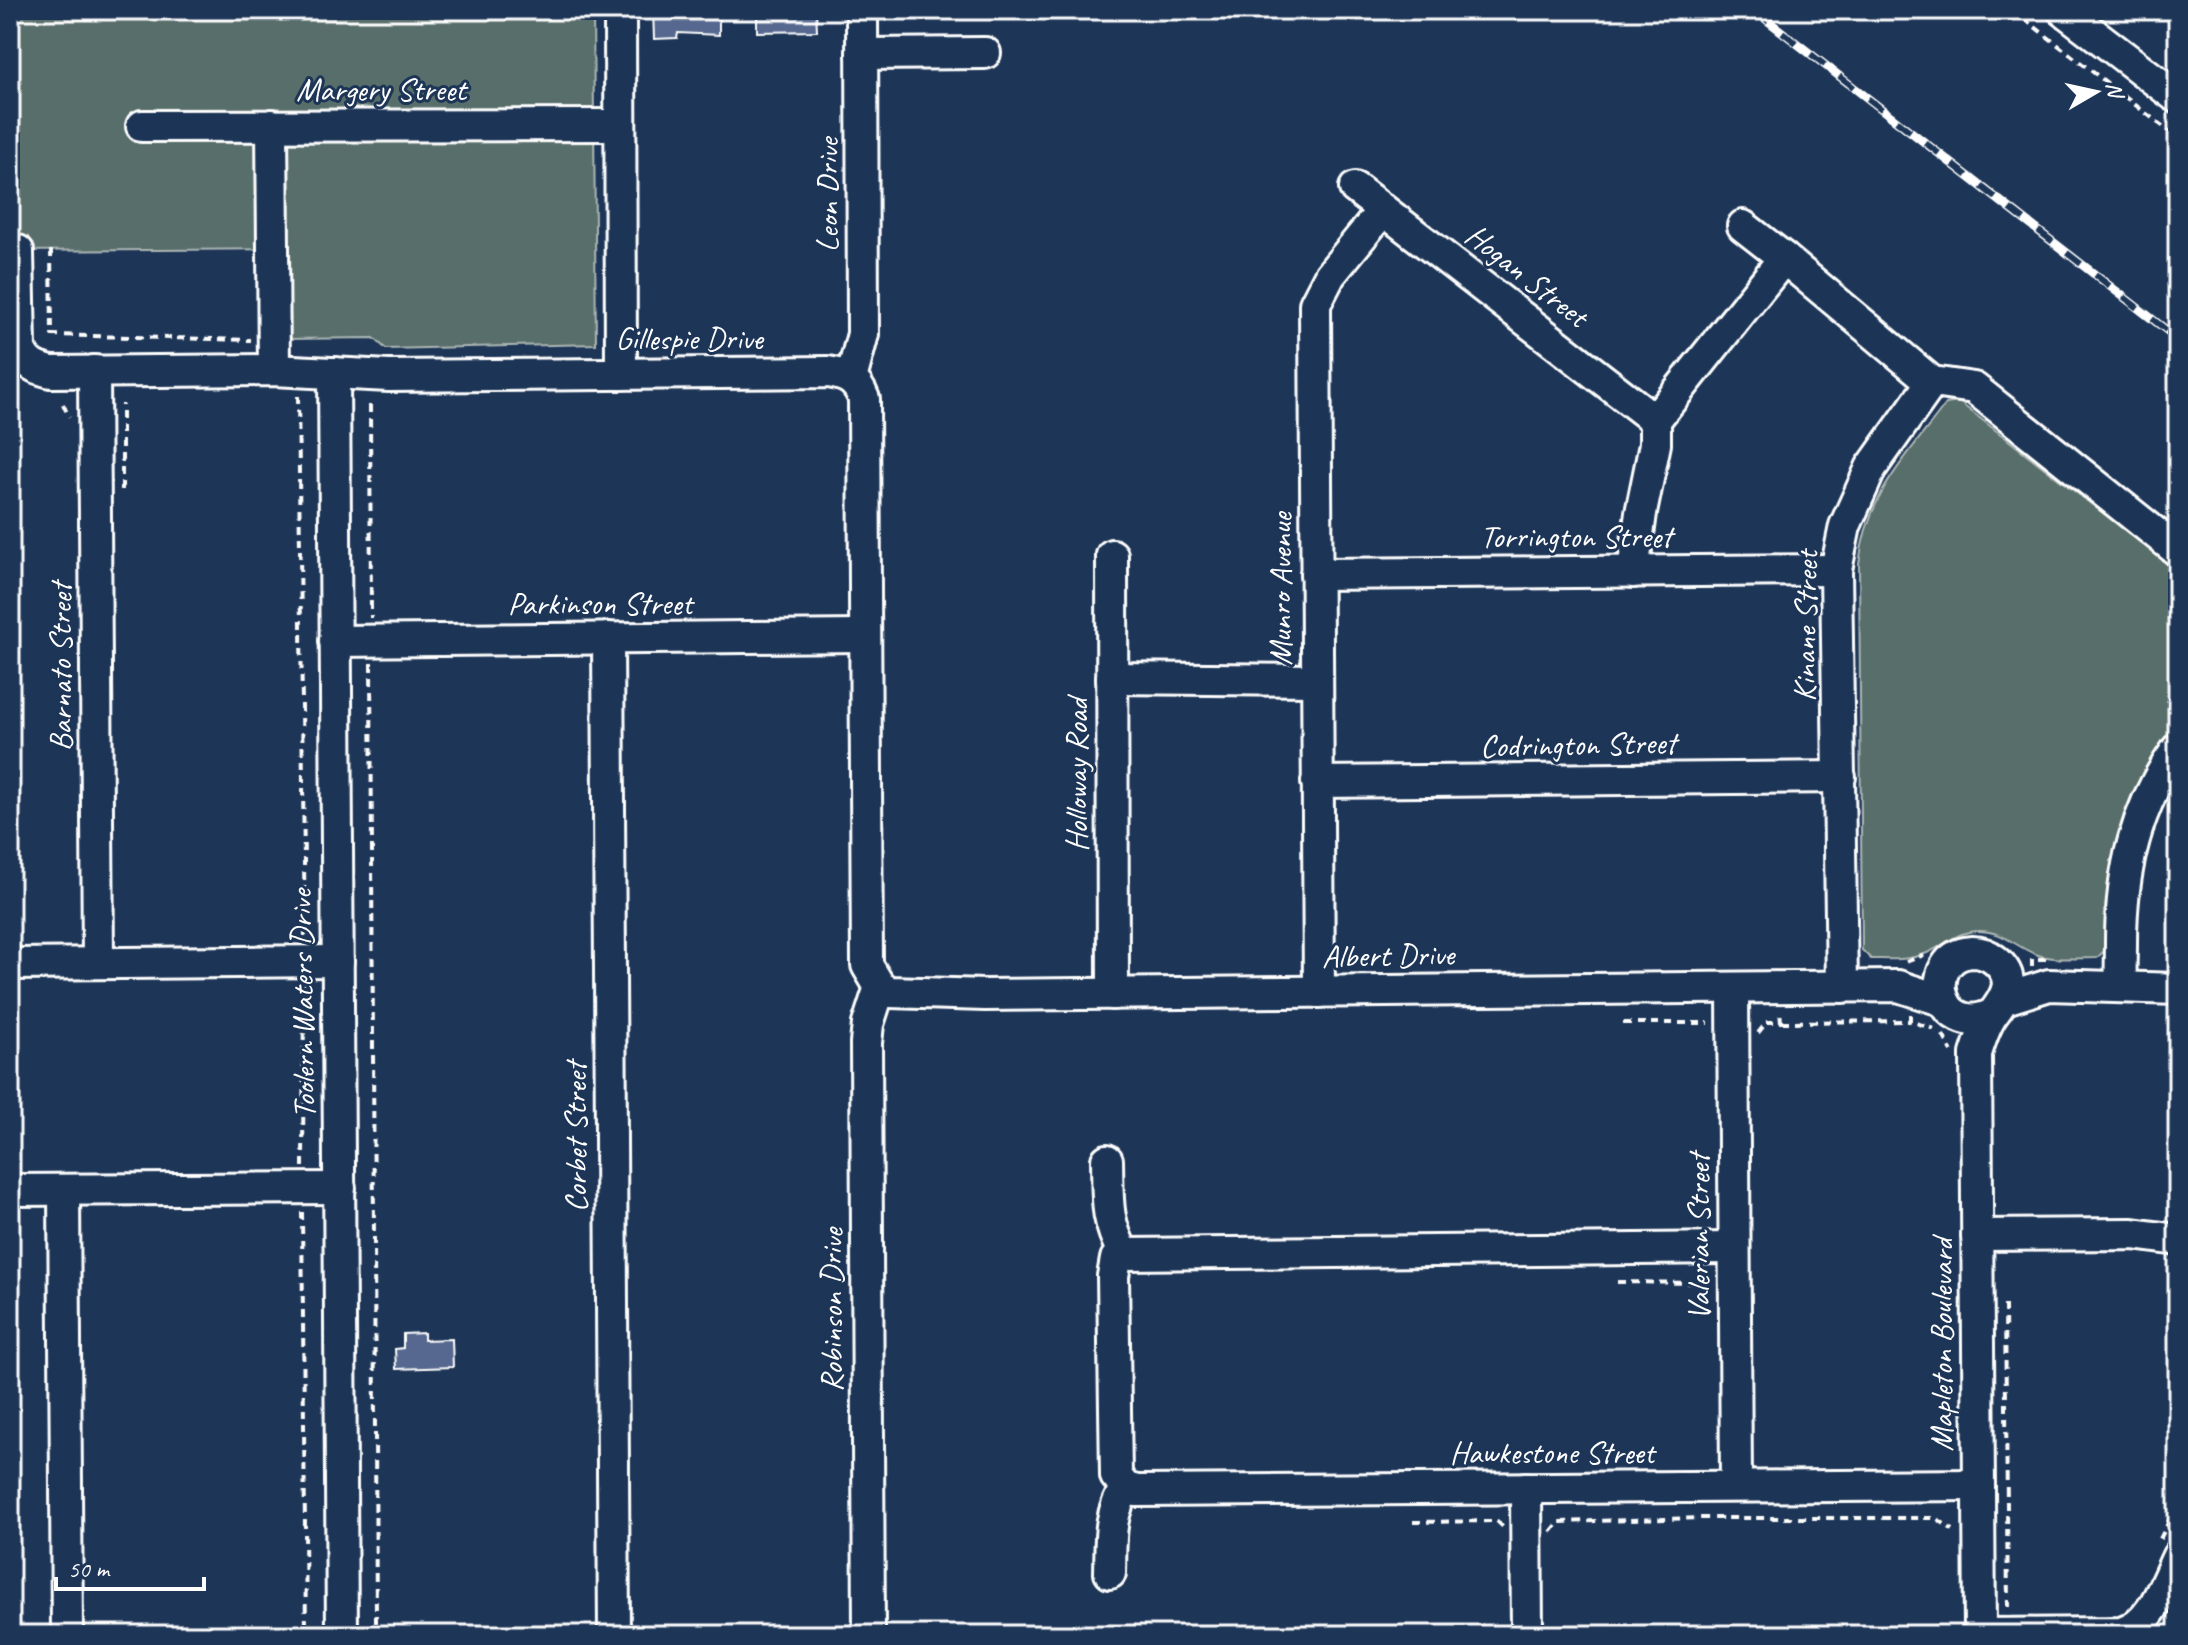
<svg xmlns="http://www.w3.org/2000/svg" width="2188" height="1645" font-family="Caveat,sans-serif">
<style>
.green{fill:#586e6a;stroke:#acb6b4;stroke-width:2}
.building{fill:#56688f;stroke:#fff;stroke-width:2}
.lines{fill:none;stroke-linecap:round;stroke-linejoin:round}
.minor-casing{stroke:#fff;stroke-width:36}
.path{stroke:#fff;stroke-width:4;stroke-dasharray:8 6;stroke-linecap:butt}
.minor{stroke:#1d3557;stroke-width:30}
.rail-casing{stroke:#fff;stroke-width:9}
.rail{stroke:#1d3557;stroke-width:6;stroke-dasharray:18;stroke-linecap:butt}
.labels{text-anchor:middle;stroke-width:6;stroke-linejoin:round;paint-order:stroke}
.street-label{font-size:32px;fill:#fff;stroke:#1d3557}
</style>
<rect width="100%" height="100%" fill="#1d3557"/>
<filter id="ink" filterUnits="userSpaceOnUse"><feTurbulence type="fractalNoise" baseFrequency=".0125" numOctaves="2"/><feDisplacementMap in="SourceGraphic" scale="16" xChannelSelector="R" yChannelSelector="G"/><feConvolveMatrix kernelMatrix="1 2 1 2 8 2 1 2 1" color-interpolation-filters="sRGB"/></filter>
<g filter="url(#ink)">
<g class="green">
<polygon points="10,10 593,10 596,344 386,349 374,338 285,339 283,249 10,251"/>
<path d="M 1959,402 L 2178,571 L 2178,730 L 2165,748 L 2111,944 L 2097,958 C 2077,958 2054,961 2035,954 C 2015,946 2001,930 1978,931 C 1957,931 1944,946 1927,953 C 1909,961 1889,959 1871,959 L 1862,950 L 1859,564 C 1866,496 1907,456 1946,404 Z"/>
</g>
<g class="building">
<polygon points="653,10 719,10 719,35 678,33 677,38 654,39"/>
<polygon points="757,10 816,10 817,31 757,32"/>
<polygon points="424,1333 424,1340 452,1339 453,1367 396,1369 395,1349 403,1348 403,1334"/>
</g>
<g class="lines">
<defs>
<g id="minor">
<polyline points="620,10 621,374"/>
<polyline points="2063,10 2178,98"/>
<polyline points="862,54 985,53"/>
<polyline points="272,125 274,370"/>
<polyline points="142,126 620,125"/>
<polyline points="1355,188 1655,420"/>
<polyline points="1743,226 1784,258 1932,382 1871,468 1845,526 1836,570 1842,987"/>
<path d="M 18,251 L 20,349 C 27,365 35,368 51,372 L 274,370 L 389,376 L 828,372 C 848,375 857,380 864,399 L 867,965 L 880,987 L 890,992 L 985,995 L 1898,986 L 1944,1001"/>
<polyline points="94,371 98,963"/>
<polyline points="334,373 342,1635"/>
<polyline points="851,379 863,334 862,10"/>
<polyline points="1932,382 1974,388 2178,551"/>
<polyline points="1112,555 1113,994"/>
<polyline points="1633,572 1641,513 1655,444 1655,420 1784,258"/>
<polyline points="1316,574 1836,570"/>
<polyline points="608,638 614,1635"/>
<polyline points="335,641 865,636"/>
<polyline points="1112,678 1317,680"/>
<polyline points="1317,782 1840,777"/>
<polyline points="10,964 338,961"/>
<path d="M 2121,985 C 2120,970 2121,957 2121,942 C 2121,871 2136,806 2178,748"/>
<polyline points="1733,988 1736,1486"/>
<polyline points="1319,992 1315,304 1330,275 1383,210"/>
<polyline points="2005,999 2049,985 2178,989"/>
<path d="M 1107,1160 C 1108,1198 1105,1220 1124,1254"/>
<polyline points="10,1190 340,1188"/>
<polyline points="64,1190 67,1635"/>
<polyline points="1977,1235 2133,1234 2178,1240"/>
<polyline points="1734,1248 1124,1254 1116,1259 1113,1276 1116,1476 1126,1488 1137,1491 1979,1485"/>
<polyline points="1526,1488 1527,1635"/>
<path d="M 1110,1573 C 1111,1542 1108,1514 1126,1488"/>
<path d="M 1980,1634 L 2121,1633 C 2153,1625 2165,1582 2178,1556"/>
<polyline points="869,1635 866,1043 868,1024 880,987"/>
<path d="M 1980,1635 L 1976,1054 C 1980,1041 1985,1025 1993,1014 C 2007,996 2017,978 1995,960 C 1989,955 1980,952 1972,952 C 1920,955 1937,1042 1993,1014"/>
</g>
</defs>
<use href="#minor" class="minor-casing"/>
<g class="path">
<polyline points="2013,10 2178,138"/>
<polyline points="51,250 52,335 251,340"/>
<polyline points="298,396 305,939"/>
<polyline points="63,404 69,417"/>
<polyline points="370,405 371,618"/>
<polyline points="122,490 122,404"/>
<polyline points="371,663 376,1623"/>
<polyline points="1906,962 1924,955"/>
<polyline points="2032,967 2032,959 2047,959"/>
<polyline points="1910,1014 1910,1021 1934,1029"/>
<polyline points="1766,1022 1781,1022 1780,1010"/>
<polyline points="1781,1022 1910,1021"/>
<polyline points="1623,1023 1709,1023"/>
<polyline points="1758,1033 1767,1022"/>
<polyline points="1943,1035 1952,1052"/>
<polyline points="303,1167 304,984"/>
<polyline points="302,1212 306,1635"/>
<polyline points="1617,1282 1702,1283 1710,1288"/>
<polyline points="2005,1305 2008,1609"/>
<polyline points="1413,1522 1497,1521 1503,1527"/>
<polyline points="1551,1532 1559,1522 1702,1518 1936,1518 1953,1530"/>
<polyline points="2160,1539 2178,1503"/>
</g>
<use href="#minor" class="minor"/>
<defs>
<polyline id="rail" points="1754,10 2178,339"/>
</defs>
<use href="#rail" class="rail-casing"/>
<use href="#rail" class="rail"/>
</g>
</g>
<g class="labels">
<g class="street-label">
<text x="381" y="100">Margery Street</text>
<text transform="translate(827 195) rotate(-90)" y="11">Leon Drive</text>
<text transform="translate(1527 275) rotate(38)" y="11">Hogan Street</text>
<text x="689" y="349">Gillespie Drive</text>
<text x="1576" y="547">Torrington Street</text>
<text transform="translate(1280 589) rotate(-90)" y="11">Munro Avenue</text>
<text x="600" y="614">Parkinson Street</text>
<text transform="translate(1805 626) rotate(-89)" y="11">Kinane Street</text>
<text transform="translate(60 667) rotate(-90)" y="11">Barnato Street</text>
<text transform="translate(1578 744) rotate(-1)" y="11">Codrington Street</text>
<text transform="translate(1076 775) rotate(-90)" y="11">Holloway Road</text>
<text transform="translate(1388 955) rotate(-1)" y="11">Albert Drive</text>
<text transform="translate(302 1004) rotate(-91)" y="11">Toolern Waters Drive</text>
<text transform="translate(575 1137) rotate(-90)" y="11">Corbet Street</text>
<text transform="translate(1698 1237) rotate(-90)" y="11">Valerian Street</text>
<text transform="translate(831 1310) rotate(-90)" y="11">Robinson Drive</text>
<text transform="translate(1941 1345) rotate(-90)" y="11">Mapleton Boulevard</text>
<text x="1552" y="1463">Hawkestone Street</text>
</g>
</g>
<rect width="2188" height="1645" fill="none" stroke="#1d3557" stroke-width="40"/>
<rect x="20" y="20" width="2148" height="1605" fill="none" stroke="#fff" stroke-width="3" filter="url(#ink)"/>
<g transform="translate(2096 92) rotate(81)" stroke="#1d3557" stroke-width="6" paint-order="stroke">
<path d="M0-6L14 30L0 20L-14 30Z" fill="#ffffff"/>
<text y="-12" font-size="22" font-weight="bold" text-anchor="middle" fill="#ffffff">N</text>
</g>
<path d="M56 1577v12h148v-12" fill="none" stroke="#ffffff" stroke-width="4"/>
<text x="68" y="1577" font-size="24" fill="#ffffff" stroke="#1d3557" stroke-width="6" paint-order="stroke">50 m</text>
</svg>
